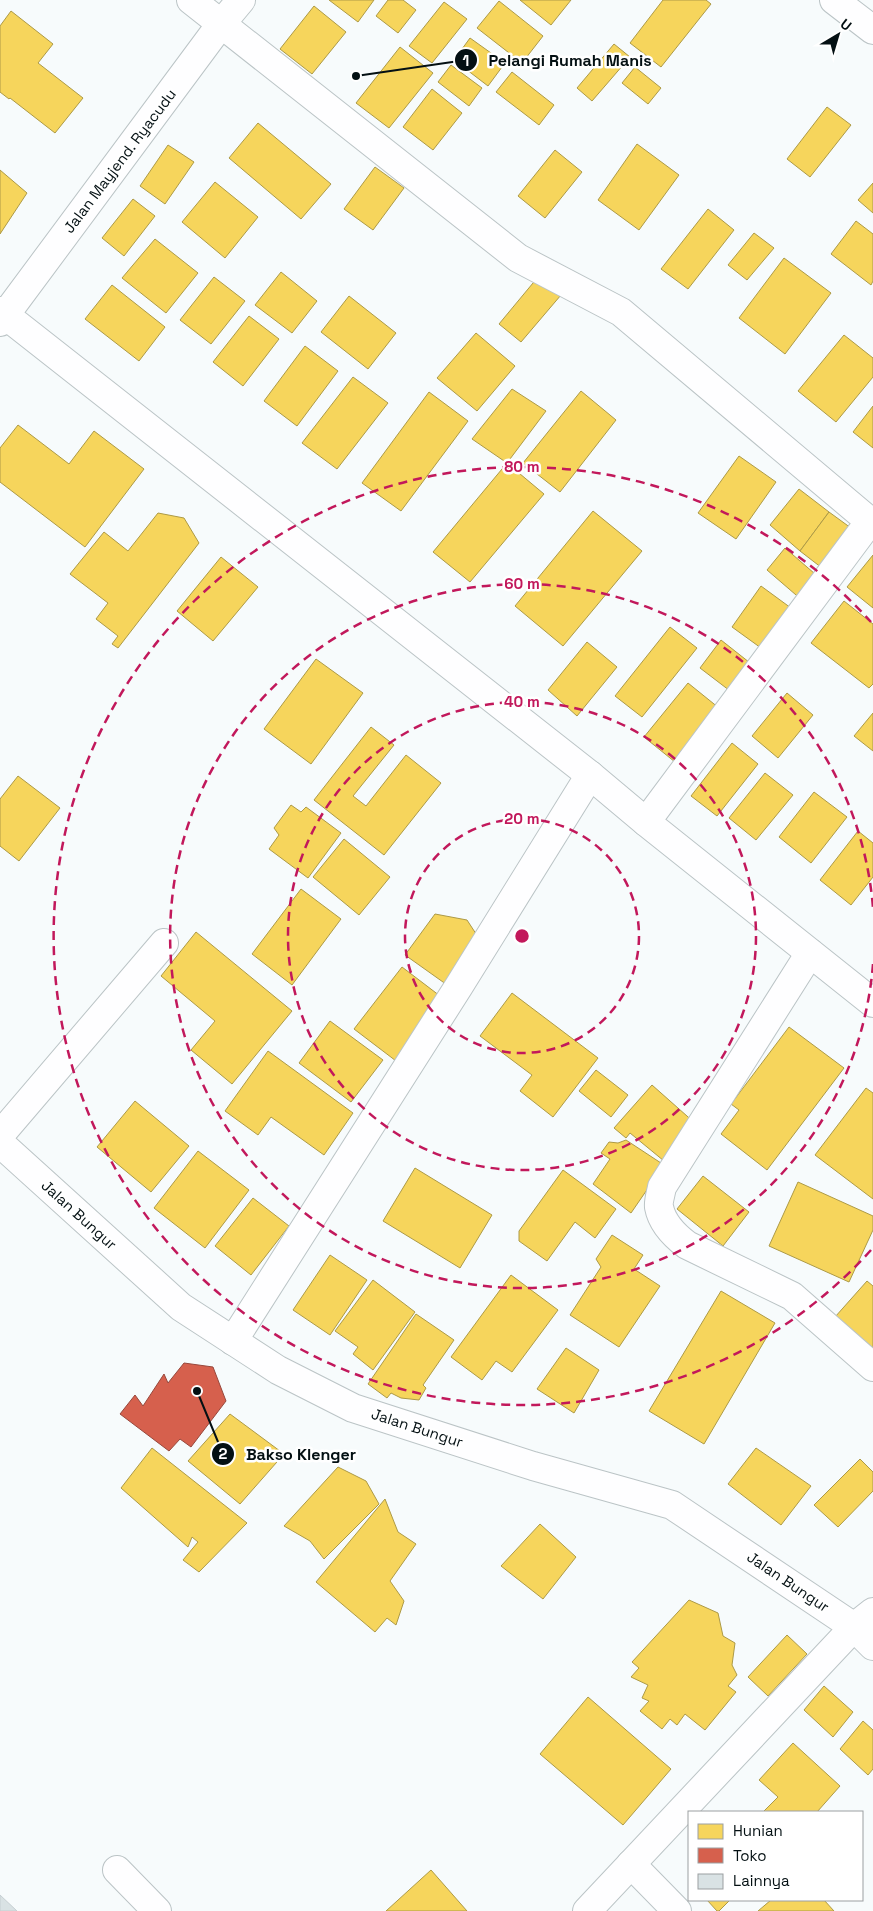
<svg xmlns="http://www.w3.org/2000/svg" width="873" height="1911" font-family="'Space Grotesk',sans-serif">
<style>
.homes{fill:#f6d55c;stroke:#ad9a46}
.shops{fill:#d6604d;stroke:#97483c}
.building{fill:#d9e2e4;stroke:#c6ced1}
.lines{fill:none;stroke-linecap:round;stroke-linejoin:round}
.minor-casing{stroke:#bbc4c6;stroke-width:30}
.minor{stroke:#fefeff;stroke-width:28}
.ring{fill:none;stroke:#c2185b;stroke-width:2.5;stroke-dasharray:9 6}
.labels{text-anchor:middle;stroke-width:5;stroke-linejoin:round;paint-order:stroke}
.street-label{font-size:15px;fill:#041013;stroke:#fff}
.centre{fill:#c2185b;stroke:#fff;stroke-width:2.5}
.ring-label{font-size:15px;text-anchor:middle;font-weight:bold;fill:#c2185b;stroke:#fff;stroke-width:5;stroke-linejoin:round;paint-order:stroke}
.leader{fill:none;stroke:#041013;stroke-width:2}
.callout-dot{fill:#041013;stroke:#fff;stroke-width:2}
.mark-label{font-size:15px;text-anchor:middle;font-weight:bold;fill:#fff}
.callout-label{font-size:16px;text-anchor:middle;font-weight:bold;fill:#041013;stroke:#fff;stroke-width:5;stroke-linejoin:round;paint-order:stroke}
</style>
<rect width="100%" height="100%" fill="#f7fbfc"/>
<g class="homes">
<polygon points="329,0 374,0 358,22"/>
<polygon points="388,0 403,0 416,10 398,33 376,16"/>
<polygon points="520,0 571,0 551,25"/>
<polygon points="663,0 706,0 711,4 661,67 630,43"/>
<polygon points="499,1 543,36 522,63 477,28"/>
<polygon points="444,2 467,19 432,63 409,46"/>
<polygon points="314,6 346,32 312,74 280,49"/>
<polygon points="11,11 53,44 38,63 83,98 55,133 10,98 9,99 0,92 0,26"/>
<polygon points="470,38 505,63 488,86 454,60"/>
<polygon points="614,44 630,57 592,101 577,88"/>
<polygon points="400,47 433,73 389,128 356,103"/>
<polygon points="451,65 482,88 469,106 438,82"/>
<polygon points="635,67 661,88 648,104 622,83"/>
<polygon points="512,72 554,105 539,125 496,92"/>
<polygon points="432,89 462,113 433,150 403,127"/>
<polygon points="827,107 851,125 810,177 787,159"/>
<polygon points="258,123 331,184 301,219 229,158"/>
<polygon points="637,144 679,175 639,230 598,200"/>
<polygon points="168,145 194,162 165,204 140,186"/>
<polygon points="555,150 582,172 545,218 518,196"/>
<polygon points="375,167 404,188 373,230 344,209"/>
<polygon points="0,170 27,193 0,234"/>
<polygon points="215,182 258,217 225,258 182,222"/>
<polygon points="873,183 873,213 858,200"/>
<polygon points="133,199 155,216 124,256 102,238"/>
<polygon points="708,209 734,230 688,289 661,269"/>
<polygon points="856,221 873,234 873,281 871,285 831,254"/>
<polygon points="754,233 774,248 747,280 728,265"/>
<polygon points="155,239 198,273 166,313 122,278"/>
<polygon points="784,258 831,293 785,354 739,318"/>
<polygon points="281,272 317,301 292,333 255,305"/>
<polygon points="214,277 245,301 211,344 180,320"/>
<polygon points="538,277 561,295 521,342 499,324"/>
<polygon points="112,285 165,327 139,361 85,319"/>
<polygon points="349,296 396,333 368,369 321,332"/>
<polygon points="249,316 279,339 243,386 213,362"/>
<polygon points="476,333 515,366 477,411 437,378"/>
<polygon points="844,335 873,358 873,377 836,422 798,391"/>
<polygon points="305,346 338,371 297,426 264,401"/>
<polygon points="353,377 388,403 337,469 302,443"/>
<polygon points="512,389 546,411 507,463 472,439"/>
<polygon points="581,391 616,420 560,492 523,463"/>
<polygon points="429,392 468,421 401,511 362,483"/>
<polygon points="873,406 873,448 853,432"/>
<polygon points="18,425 69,464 94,431 144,469 85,547 0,482 0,448"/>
<polygon points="739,456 776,482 736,539 698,513"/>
<polygon points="507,463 544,494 470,582 433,552"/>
<polygon points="799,489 829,512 800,551 770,525"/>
<polygon points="593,511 642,551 563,646 515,606"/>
<polygon points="829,512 851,528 822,568 800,551"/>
<polygon points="158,513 184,518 199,543 118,648 112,644 118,636 96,619 108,603 70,574 104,532 128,551"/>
<polygon points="785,548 822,580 803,601 767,570"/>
<polygon points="873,555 873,608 847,587"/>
<polygon points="221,557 258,587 213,641 177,611"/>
<polygon points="761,586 791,608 761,648 732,627"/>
<polygon points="844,601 873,624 873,684 869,688 811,643"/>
<polygon points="670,627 697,648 642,717 615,696"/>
<polygon points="721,640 759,670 738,697 700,668"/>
<polygon points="587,642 617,667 577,716 548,690"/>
<polygon points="316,659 363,693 311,764 264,729"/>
<polygon points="688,683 719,708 675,762 644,737"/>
<polygon points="787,693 813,715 778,758 752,736"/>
<polygon points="873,713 873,751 854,736"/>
<polygon points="371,727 394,745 353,796 366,806 406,755 441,783 384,855 314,800"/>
<polygon points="732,743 758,764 717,816 691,796"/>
<polygon points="765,773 793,795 756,840 729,818"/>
<polygon points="18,776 60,808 19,861 0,846 0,799"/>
<polygon points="814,792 847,817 811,863 779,837"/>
<polygon points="291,805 301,812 306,807 341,833 308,878 269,849 279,835 274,828"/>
<polygon points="858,831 873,843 873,877 851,905 820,880"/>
<polygon points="344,839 390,877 359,915 313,877"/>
<polygon points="301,889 341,919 292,985 252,954"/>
<polygon points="435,914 467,920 482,943 450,987 405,955"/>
<polygon points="196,932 292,1011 232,1084 191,1050 215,1021 161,976"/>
<polygon points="402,967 444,999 400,1064 354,1029"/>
<polygon points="512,993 598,1058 553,1117 520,1091 532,1075 480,1036"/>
<polygon points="330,1021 383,1060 351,1102 299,1063"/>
<polygon points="789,1027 844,1068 767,1170 721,1134 739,1110 731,1104"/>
<polygon points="268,1051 353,1113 324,1155 271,1117 258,1135 225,1111"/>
<polygon points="596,1070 628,1095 611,1117 579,1091"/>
<polygon points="652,1085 696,1124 664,1161 630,1133 626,1138 614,1128"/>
<polygon points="866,1088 873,1093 873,1199 815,1155"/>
<polygon points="135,1101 189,1146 151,1192 97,1147"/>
<polygon points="626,1140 664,1165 631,1213 593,1184 610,1159 601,1153 609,1142 618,1143"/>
<polygon points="198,1151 249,1190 205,1248 154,1208"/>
<polygon points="415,1168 492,1215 460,1268 383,1221"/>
<polygon points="563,1170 616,1209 595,1238 575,1222 547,1261 519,1241 519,1231"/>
<polygon points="703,1176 749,1212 723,1246 677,1209"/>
<polygon points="798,1182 873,1216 873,1230 849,1282 769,1246"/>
<polygon points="253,1198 289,1226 251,1275 215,1246"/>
<polygon points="612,1235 643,1255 634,1269 660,1286 619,1347 570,1315 601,1267 596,1259"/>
<polygon points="330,1255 367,1280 330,1335 293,1310"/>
<polygon points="511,1275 558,1310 512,1372 496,1361 482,1380 451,1357"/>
<polygon points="373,1280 415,1312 373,1370 353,1354 358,1347 335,1331"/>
<polygon points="867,1281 873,1286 873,1349 835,1317"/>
<polygon points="721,1291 775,1323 704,1444 649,1411"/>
<polygon points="416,1314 454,1340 423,1385 426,1388 419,1400 401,1398 391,1393 387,1398 368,1384"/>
<polygon points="566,1348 599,1370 574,1413 537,1389"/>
<polygon points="230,1414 284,1454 240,1504 188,1461"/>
<polygon points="152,1448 247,1523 199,1572 183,1560 198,1542 192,1537 188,1547 121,1488"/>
<polygon points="756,1448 811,1486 781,1525 728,1484"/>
<polygon points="860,1459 873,1472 873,1491 838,1527 814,1505"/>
<polygon points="338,1467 366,1481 379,1504 324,1559 310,1541 284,1526"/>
<polygon points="385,1499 398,1532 416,1544 390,1581 404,1601 396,1625 387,1618 375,1632 316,1582"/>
<polygon points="540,1524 576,1557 543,1599 501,1566"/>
<polygon points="689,1600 718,1613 723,1636 735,1643 732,1665 737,1675 728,1686 736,1692 705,1730 685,1714 677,1725 670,1719 662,1729 640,1711 649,1701 642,1698 648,1685 631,1677 639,1668 632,1662"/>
<polygon points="787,1635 807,1654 768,1696 748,1677"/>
<polygon points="824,1686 853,1712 833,1737 804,1710"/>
<polygon points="588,1697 671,1769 623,1825 540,1754"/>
<polygon points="863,1721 873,1730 873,1769 868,1775 840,1749"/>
<polygon points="793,1743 840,1786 817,1812 766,1812 764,1811 778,1797 759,1780"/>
<polygon points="431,1870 467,1911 386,1911"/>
<polygon points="707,1900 730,1900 719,1911 717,1911"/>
<polygon points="771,1900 824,1900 834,1911 758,1911"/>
</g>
<polygon class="shops" points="184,1363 213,1367 226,1401 191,1447 180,1439 169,1451 120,1414 135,1395 143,1406 164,1374 168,1383"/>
<polygon class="building" points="0,1895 17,1911 0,1911"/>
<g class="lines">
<defs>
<g id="minor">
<polyline points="191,0 518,258 621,312 873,524"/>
<polyline points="834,0 873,30"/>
<polyline points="0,311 590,775 646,822 873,1003"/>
<polyline points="0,322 221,24 241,0"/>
<polyline points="646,822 870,521"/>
<path d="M 810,953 L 662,1187 C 661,1193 658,1202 659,1207 C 662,1223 675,1236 687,1245 L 792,1296 L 873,1367"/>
<polyline points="0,1135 164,943"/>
<polyline points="0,1143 181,1307 278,1370 353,1408 533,1466 672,1505 854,1627 873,1646"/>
<polyline points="233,1341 459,986 590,775"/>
<polyline points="631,1864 677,1911"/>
<polyline points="117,1870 157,1911"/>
<polyline points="587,1911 854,1627 873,1612"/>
</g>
</defs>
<use href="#minor" class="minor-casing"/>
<use href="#minor" class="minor"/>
</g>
<g class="ring">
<circle cx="522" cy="936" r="117"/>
<circle cx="522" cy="936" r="234"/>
<path d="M873 964A352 352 0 1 1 873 908"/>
<path d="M871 1250A469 469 0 1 1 871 622"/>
</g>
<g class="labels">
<g class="street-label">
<text transform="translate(120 161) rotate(-53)" y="5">Jalan Mayjend. Ryacudu</text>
<text transform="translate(79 1215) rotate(42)" y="5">Jalan Bungur</text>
<text transform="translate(417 1428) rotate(18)" y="5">Jalan Bungur</text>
<text transform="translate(788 1582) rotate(34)" y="5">Jalan Bungur</text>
</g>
</g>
<circle cx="522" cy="936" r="8" class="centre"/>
<g class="ring-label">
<text x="522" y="472">80 m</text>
<text x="522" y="589">60 m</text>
<text x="522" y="707">40 m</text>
<text x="522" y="824">20 m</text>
</g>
<path class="leader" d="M356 76L466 60M197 1391L223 1454"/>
<g class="callout-dot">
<circle cx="356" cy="76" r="5"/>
<circle cx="197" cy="1391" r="5"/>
<circle cx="466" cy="60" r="12"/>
<circle cx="223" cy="1454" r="12"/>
</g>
<g class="mark-label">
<text x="466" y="66">1</text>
<text x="223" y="1459">2</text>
</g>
<g class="callout-label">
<text x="570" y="66">Pelangi Rumah Manis</text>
<text x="301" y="1460">Bakso Klenger</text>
</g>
<rect x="688" y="1811" width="175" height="90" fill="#ffffff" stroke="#9b9fa1"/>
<rect x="698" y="1824" width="25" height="15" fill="#f6d55c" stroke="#9b9fa1"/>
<text x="733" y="1836" font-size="15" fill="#041013">Hunian</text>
<rect x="698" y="1848" width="25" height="15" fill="#d6604d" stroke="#9b9fa1"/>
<text x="733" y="1861" font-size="15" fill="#041013">Toko</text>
<rect x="698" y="1874" width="25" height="15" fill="#d9e2e4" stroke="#9b9fa1"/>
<text x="733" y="1886" font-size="15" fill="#041013">Lainnya</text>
<g transform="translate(838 35) rotate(38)" stroke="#ffffff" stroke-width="4" paint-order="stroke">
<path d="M0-4L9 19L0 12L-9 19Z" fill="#041013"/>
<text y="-8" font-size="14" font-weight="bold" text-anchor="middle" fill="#041013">U</text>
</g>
</svg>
